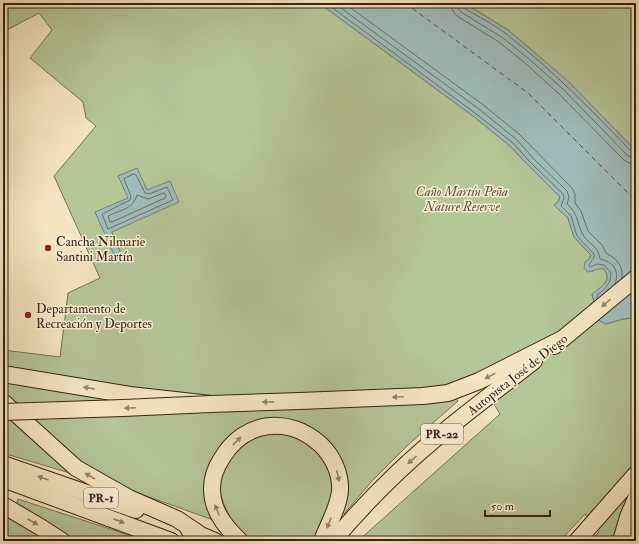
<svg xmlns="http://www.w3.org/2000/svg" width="639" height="544" font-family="'IM FELL Double Pica',serif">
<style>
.green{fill:#b5c697;stroke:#787454}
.water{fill:#9fbdbb;stroke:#777f77}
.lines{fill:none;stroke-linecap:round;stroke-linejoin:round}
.shore{stroke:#6d6f66;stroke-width:1}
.ferry{stroke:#595045;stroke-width:1;stroke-dasharray:5 4;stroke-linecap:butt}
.motorway-casing{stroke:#3b2112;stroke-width:18}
.motorway{stroke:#f4e6c0;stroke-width:16}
.motorway-bridge-casing{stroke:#3b2112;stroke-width:18;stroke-linecap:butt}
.motorway-bridge{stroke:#f4e6c0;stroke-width:16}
.oneway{fill:#988469}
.poi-dot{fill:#8f2418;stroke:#f8efd6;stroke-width:1.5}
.labels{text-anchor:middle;stroke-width:3;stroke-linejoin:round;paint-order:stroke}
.shield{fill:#f8efd6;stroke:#745f4d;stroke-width:1}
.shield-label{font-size:12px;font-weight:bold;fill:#3b2112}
.park-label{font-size:13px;font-style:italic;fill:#60533a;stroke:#f8efd6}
.poi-label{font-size:13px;fill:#3b2112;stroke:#f8efd6;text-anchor:start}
.street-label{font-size:13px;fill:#3b2112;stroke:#f8efd6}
</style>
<rect width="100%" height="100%" fill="#f4e6c0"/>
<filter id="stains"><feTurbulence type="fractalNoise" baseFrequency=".005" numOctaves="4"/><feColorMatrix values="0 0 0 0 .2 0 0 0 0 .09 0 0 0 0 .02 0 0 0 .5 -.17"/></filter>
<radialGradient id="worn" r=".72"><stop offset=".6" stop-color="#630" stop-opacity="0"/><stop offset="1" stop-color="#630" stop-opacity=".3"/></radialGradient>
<g class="green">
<path d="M 3,3 L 319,3 L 473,116 L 510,146 L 528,165 L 560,197 L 558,202 L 554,205 L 568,218 L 574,237 L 591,255 L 589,259 L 592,272 L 598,268 L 604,269 C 613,281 601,287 592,295 L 600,321 L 606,324 L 623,319 L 634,318 L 636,320 C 636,329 632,335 631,344 L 636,347 L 636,541 L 591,541 L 599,532 L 585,514 L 560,541 L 358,541 L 500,414 L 494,404 L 482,372 L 440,388 L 323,394 L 196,396 L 140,391 L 3,369 L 3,350 L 60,357 L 68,293 L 100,278 L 54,176 L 96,126 L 86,118 L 83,102 L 30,58 L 52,30 L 39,13 L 3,32 Z"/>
<polygon points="464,3 636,3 636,151 603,117 534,52 508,30"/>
<polygon points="3,378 116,400 16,406 3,394"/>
<path d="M 456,399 L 458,401 L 409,444 L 372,481 L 344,514 L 339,511 L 323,528 L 314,541 L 249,541 C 232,525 225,511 219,488 L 216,521 L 102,480 L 26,416 L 409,402 Z"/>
<polygon points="3,417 15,417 73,474 3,453"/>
<polygon points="18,499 147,541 72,541 55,529 16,505"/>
<polygon points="3,514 50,541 8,541 3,538"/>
</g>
<g class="water">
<path d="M 319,3 L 464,3 L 508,30 L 534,52 L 569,82 L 636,151 L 636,320 L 634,318 L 623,319 L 606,324 L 600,321 L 592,294 C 601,287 613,281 604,269 C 597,268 594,271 587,272 L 584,268 L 585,262 L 589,259 L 591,255 L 574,237 L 568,218 L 554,205 L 558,202 L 560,197 L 528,165 L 510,146 L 473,116 Z"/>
<polygon points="137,168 147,190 170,181 179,202 112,232 122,256 116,259 95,212 128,198 118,176"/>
</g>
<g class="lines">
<g class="shore">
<path d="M 326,3 L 475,113 L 513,143 L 531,163 L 563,194 L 564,198 L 561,206 L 571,216 L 577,236 L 594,254 C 595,260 589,262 589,266 L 591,267 L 597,264 L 604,265 L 611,273 C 611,284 605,289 597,295 L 597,299"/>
<path d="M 334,3 L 479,109 L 516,139 L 534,159 L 567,191 L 569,197 L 567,204 C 579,215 576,221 582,233 C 587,244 598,244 600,259 C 613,262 620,270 615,284"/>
<polyline points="344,3 482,104 519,134 572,188 575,194 575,203 581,211 588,231 602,245 606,253 614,258 620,265 622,271 622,278"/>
<polyline points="451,3 452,10 457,16 499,42 525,63 558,93 624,160 629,163 636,164"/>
<polyline points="457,3 458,8 461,12 503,38 529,59 563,89 628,156 636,158"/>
<path d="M 462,3 L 464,8 C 478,17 494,24 506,34 C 552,69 592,111 632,152 L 636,153"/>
<polygon points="134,174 136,175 145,193 149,194 167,187 173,200 108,229 102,214 130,200 131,196 124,179"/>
<path d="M 164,193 L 166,196 L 165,198 L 112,222 L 110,222 L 108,216 C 122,209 132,210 137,195 L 148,199 Z"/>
</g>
<polyline class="ferry" points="405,3 528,93 636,201"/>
<defs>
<g id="motorway">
<polyline points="554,346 636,278"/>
<polyline points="3,374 130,395 211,404 300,401 423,396 448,393 479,381 562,339"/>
<polyline points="3,402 76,468 129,498 177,519 198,533"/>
<polyline points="3,464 136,510"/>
<polyline points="3,479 171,541"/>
<polyline points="3,505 42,528 62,541"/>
<polyline points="189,530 215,541"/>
<path d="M 240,541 C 228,529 216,516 213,499 C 210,484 214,470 222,458 C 244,421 288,415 320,444 C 332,455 341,473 340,490 C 339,507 328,524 322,541"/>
<path d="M 333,541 C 353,517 375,494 397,473 C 440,432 488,397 534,361"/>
<polyline points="577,541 636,474"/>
<polyline points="621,541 628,517 636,498"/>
</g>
</defs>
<use href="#motorway" class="motorway-casing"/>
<use href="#motorway" class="motorway"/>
<defs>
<polyline id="motorway-bridge" points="3,412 123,408 211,404"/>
</defs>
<use href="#motorway-bridge" class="motorway-bridge-casing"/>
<use href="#motorway-bridge" class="motorway-bridge"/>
</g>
<defs><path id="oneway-solid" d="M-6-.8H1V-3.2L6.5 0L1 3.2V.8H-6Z"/></defs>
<g class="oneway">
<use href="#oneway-solid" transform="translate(606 303) rotate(140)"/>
<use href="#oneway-solid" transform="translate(490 376) rotate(153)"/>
<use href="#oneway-solid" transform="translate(89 388) rotate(-171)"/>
<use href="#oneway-solid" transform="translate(398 397) rotate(177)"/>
<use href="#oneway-solid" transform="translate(268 402) rotate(179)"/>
<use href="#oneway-solid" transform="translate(130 408) rotate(177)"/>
<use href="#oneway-solid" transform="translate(237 441) rotate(-44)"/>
<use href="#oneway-solid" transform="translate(412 460) rotate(139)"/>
<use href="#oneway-solid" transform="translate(90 476) rotate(-149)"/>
<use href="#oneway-solid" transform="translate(338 476) rotate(77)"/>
<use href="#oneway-solid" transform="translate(43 478) rotate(-161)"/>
<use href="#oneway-solid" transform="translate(217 510) rotate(-112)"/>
<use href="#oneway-solid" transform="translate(119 521) rotate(20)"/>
<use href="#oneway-solid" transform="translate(33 522) rotate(30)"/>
<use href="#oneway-solid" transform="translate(329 523) rotate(113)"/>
</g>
<g class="poi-dot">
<circle cx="48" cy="248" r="4"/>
<circle cx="28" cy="315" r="4"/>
</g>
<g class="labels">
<g class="shield">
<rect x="421" y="424" width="42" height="20" rx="3"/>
<rect x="84" y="488" width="34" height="20" rx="3"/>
</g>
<g class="shield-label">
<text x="442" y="438">PR-22</text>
<text x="101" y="502">PR-1</text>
</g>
<g class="park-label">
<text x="462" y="196">Caño Martín Peña<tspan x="462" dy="15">Nature Reserve</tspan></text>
</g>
<g class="poi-label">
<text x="56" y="246">Cancha Nilmarie<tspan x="56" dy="15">Santini Martín</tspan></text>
<text x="36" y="313">Departamento de<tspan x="36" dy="15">Recreación y Deportes</tspan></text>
</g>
<g class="street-label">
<text transform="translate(517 374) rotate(-38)" y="5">Autopista José de Diego</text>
</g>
</g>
<rect width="639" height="544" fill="none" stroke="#f4e6c0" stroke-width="16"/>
<rect x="4" y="4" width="631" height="536" fill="none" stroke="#3b2112" stroke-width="2"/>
<rect x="8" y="8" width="623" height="528" fill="none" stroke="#3b2112"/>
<path d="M485 510v6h65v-6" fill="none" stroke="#3b2112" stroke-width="2"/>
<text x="491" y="510" font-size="12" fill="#3b2112" stroke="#f8efd6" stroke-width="3" paint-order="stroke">50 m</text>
<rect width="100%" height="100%" filter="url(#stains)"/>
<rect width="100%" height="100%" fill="url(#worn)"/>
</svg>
